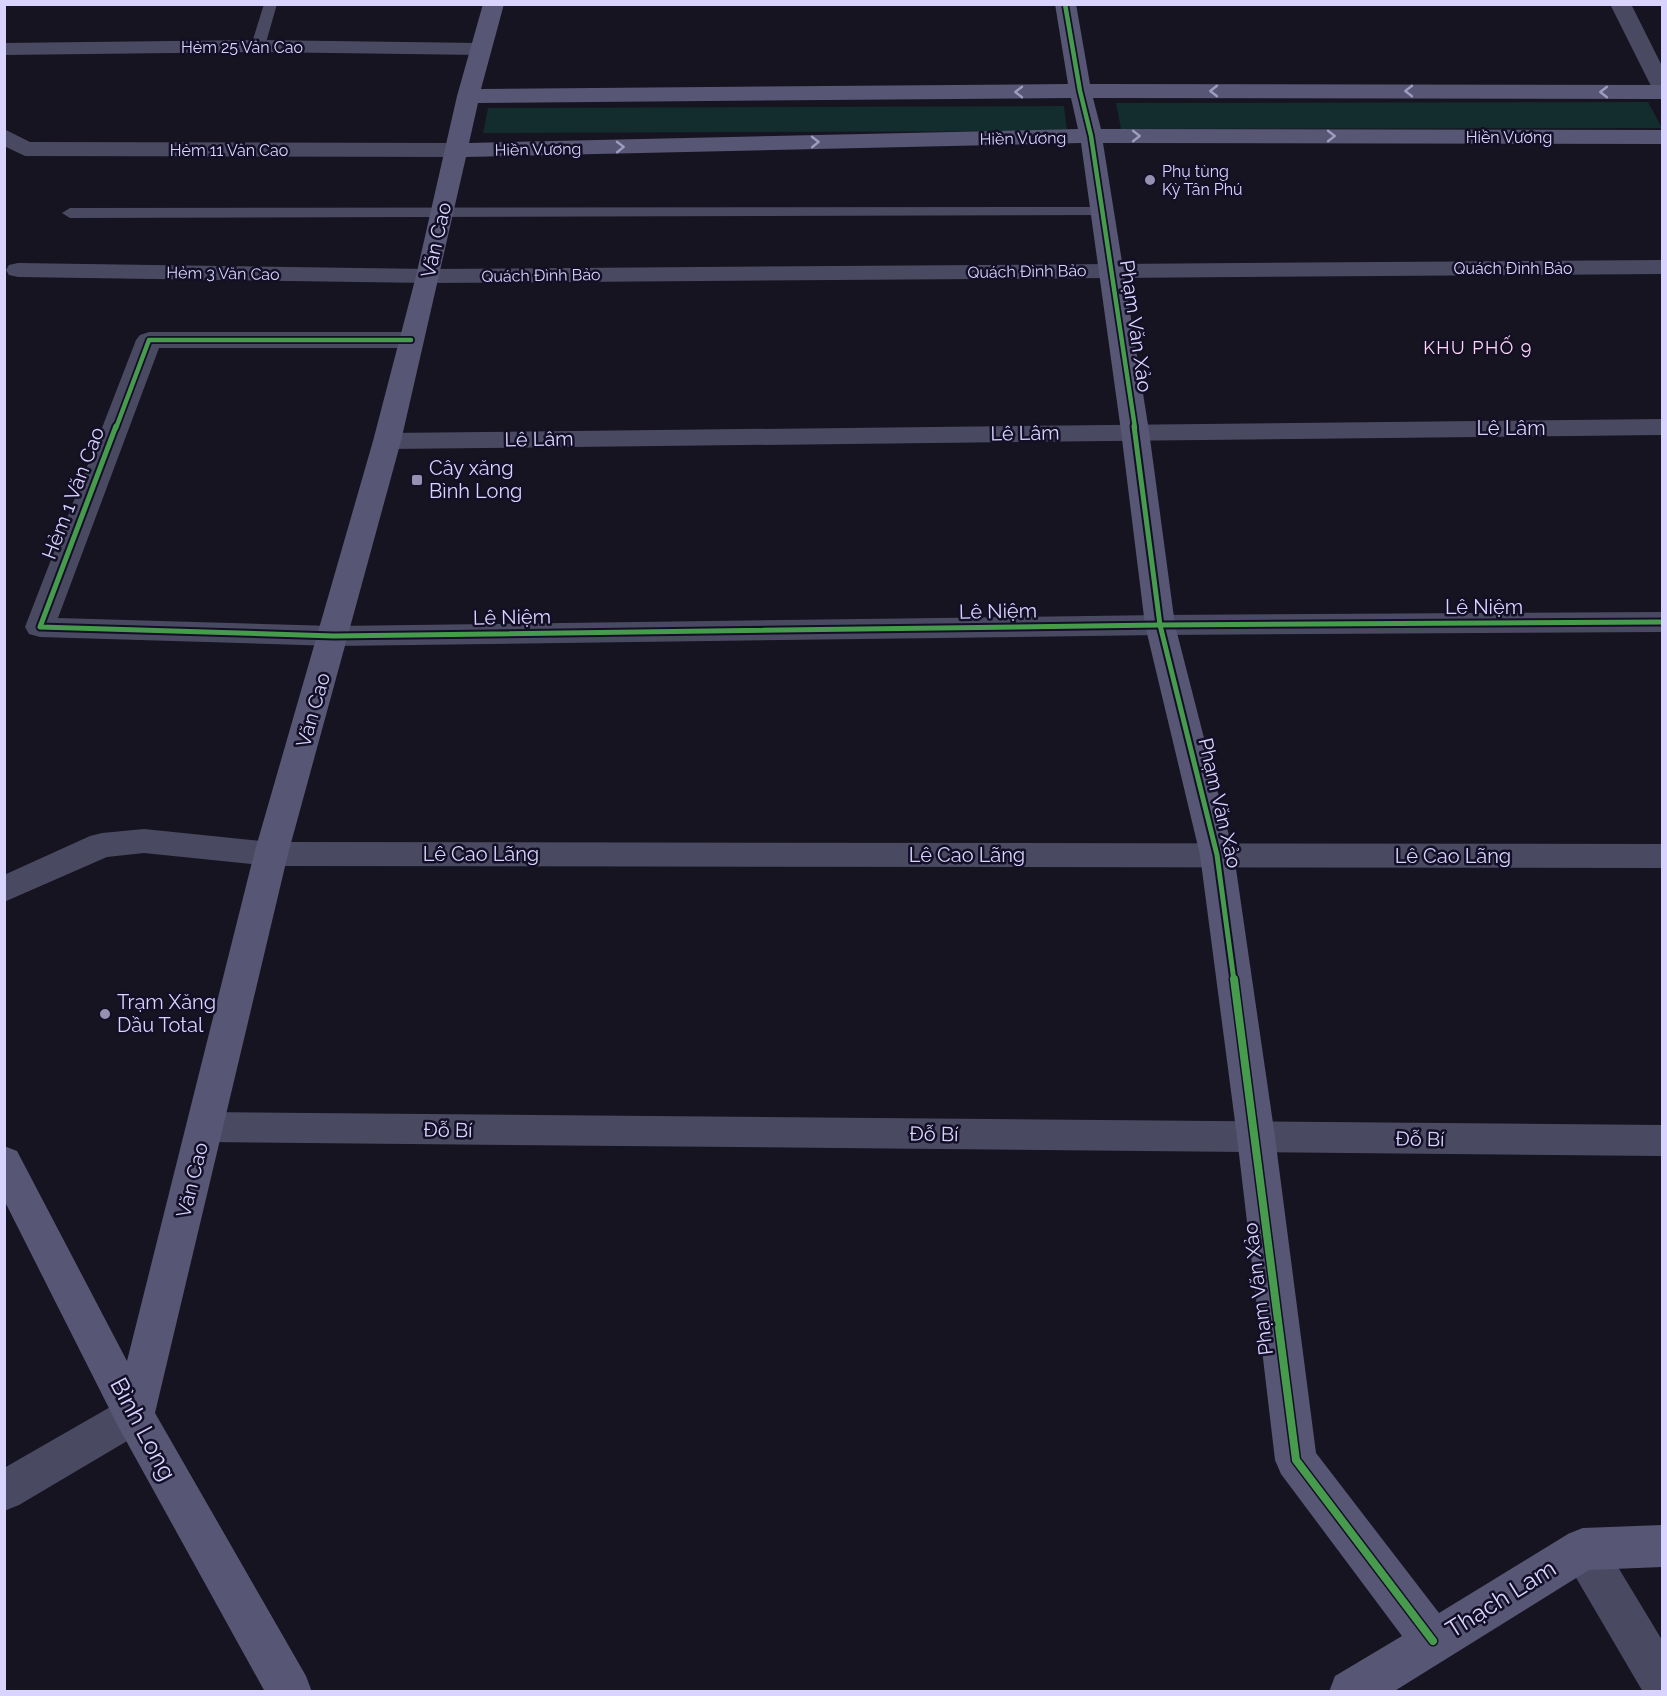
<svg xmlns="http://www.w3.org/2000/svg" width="1667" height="1696" font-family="Raleway,sans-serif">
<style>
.green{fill:#132c2d}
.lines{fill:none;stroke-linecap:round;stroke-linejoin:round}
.lane{fill:#4a4962;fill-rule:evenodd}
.street{fill:#4a4962;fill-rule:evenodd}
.secondary{fill:#575674;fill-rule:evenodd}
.cycleway-far2-casing{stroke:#130f26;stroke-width:8}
.cycleway-far1-casing{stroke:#130f26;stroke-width:9}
.cycleway-casing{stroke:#130f26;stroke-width:11}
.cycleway-far2{stroke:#469c4c;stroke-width:4.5}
.cycleway-far1{stroke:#469c4c;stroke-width:5}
.cycleway{stroke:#469c4c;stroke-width:8}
.oneway{stroke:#9e9bc0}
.poi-dot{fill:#9591b1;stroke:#130f26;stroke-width:2}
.labels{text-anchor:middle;stroke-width:5;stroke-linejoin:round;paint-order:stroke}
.far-street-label{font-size:16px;fill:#d9d4ff;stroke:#130f26}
.far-poi-label{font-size:16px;fill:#d9d4ff;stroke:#130f26;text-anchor:start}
.far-neighbourhood-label{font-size:18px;letter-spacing:1.5px;fill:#ffd6f0;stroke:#130f26}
.street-label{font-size:20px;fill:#d9d4ff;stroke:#130f26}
.poi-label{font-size:20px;fill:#d9d4ff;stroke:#130f26;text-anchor:start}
.near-street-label{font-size:24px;fill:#d9d4ff;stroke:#130f26}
</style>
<rect width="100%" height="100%" fill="#161421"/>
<g class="green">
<polygon points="1648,102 1662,128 1121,129 1116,103"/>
<polygon points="1064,106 1067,131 483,133 488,108"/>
</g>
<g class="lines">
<g class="lane">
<polygon points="264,4 277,4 265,46 258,50 251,46"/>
<polygon points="1102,207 1110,212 1107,215 70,218 62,213 70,208"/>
</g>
<g class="street">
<polygon points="1610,4 1631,4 1662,66 1662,92 1654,91 1651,86"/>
<polygon points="258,40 480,43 488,44 491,49 488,54 480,55 258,52 4,55 4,43"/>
<polygon points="4,129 30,142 457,143 465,145 468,150 465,155 457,157 25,156 4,146"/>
<polygon points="1662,260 1662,274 428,283 18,277 9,275 6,270 9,265 18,263 428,269"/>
<polygon points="149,332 411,332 420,335 424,340 420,345 411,348 159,348 58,618 334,626 1160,615 1662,612 1662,632 1160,635 334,646 40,637 29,634 25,627 136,340 140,335"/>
<polygon points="1662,419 1662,435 387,449 377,447 373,441 377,435 387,433"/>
<polygon points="144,829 271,842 1662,844 1662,868 271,866 144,853 107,857 4,902 4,875 90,836 102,833"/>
<polygon points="205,1112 1662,1125 1662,1156 205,1142 192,1138 186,1127 192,1116"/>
<polygon points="134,1396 149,1402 155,1415 149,1428 19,1505 4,1511 4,1468 119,1402"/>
<polygon points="1583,1528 1598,1534 1662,1640 1662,1692 1643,1692 1568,1564 1561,1549 1568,1534"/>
</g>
<path class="secondary" d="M 483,4 L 504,4 L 481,89 L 1068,84 L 1055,4 L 1076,4 L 1090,84 L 1662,85 L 1662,99 L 1093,98 L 1101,129 L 1662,130 L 1662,144 L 1103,143 L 1149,431 L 1175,625 L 1234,855 L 1275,1137 L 1316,1453 L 1439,1613 L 1568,1534 L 1583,1528 L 1662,1525 L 1662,1567 L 1589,1570 L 1393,1692 L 1329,1692 L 1335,1676 L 1402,1636 L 1281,1474 L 1275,1460 L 1237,1137 L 1200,855 L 1145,625 L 1121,431 L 1081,143 L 466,157 L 401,441 L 288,854 L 155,1413 L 306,1676 L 312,1692 L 265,1692 L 119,1428 L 4,1200 L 4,1146 L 17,1151 L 127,1361 L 254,854 L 373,441 L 416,276 L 457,96 ZM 1071,98 L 1078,129 L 469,143 L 478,103 Z"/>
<defs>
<g id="cycleway-far2">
<polyline points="1065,4 1080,91 1091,136 1135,428"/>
<polyline points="116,428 149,340 411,340"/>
</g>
<g id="cycleway-far1">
<polyline points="116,426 40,627 334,636 1160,625 1662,622"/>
<polyline points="1134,426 1160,625 1217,855 1234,981"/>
</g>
<polyline id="cycleway" points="1234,979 1296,1460 1433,1641"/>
</defs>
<use href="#cycleway-far2" class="cycleway-far2-casing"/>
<use href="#cycleway-far1" class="cycleway-far1-casing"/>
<use href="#cycleway" class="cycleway-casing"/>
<use href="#cycleway-far2" class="cycleway-far2"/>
<use href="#cycleway-far1" class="cycleway-far1"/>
<use href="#cycleway" class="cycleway"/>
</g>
<defs><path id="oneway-chevron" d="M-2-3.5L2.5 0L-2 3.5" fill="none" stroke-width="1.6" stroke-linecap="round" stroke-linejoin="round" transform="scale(1.5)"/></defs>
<g class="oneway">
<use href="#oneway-chevron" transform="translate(1214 91) rotate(-180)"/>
<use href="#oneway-chevron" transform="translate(1409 91) rotate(-180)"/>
<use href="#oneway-chevron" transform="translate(1019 92) rotate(180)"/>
<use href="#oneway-chevron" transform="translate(1604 92) rotate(-180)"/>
<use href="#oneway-chevron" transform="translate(1136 136)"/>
<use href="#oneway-chevron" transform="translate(1331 136)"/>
<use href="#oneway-chevron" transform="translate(815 142) rotate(-1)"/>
<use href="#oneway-chevron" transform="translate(620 147) rotate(-1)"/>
</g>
<g class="poi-dot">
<circle cx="1150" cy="180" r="6"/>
<rect x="411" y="474" width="12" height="12" rx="3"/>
<circle cx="105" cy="1014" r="6"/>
</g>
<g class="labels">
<g class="far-street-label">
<text x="242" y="53">Hẻm 25 Văn Cao</text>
<text x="1509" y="143">Hiền Vương</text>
<text transform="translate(1023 138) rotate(-1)" y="6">Hiền Vương</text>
<text transform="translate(538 149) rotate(-1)" y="6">Hiền Vương</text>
<text x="229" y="156">Hẻm 11 Văn Cao</text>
<text x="1513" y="274">Quách Đình Bảo</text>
<text transform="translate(1027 271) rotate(-1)" y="6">Quách Đình Bảo</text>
<text transform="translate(223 273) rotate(1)" y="6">Hẻm 3 Văn Cao</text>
<text transform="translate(541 275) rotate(-1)" y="6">Quách Đình Bảo</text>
</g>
<g class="far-poi-label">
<text x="1162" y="177">Phụ tùng<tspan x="1162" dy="18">Kỳ Tân Phú</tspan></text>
</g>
<g class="far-neighbourhood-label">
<text x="1478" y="354">KHU PHỐ 9</text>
</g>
<g class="street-label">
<text transform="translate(436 240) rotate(-77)" y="7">Văn Cao</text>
<text transform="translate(1136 326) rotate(82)" y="7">Phạm Văn Xảo</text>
<text x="1511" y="435">Lê Lâm</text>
<text transform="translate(1025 433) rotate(-1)" y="7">Lê Lâm</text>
<text transform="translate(539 439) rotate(-1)" y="7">Lê Lâm</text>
<text transform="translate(73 493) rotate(-69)" y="7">Hẻm 1 Văn Cao</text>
<text x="1484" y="614">Lê Niệm</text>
<text transform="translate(998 611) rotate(-1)" y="7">Lê Niệm</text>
<text transform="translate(512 617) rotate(-1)" y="7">Lê Niệm</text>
<text transform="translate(313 710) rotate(-74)" y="7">Văn Cao</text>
<text transform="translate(1220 803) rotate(77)" y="7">Phạm Văn Xảo</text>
<text x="481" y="861">Lê Cao Lãng</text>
<text x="967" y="862">Lê Cao Lãng</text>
<text x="1453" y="863">Lê Cao Lãng</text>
<text transform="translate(448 1130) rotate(1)" y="7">Đỗ Bí</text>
<text transform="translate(934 1134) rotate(1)" y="7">Đỗ Bí</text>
<text transform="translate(1420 1139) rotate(1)" y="7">Đỗ Bí</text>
<text transform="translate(192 1180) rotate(-76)" y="7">Văn Cao</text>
<text transform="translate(1258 1289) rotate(-97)" y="7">Phạm Văn Xảo</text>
</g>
<g class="poi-label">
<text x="429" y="475">Cây xăng<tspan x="429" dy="23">Bình Long</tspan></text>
<text x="117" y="1009">Trạm Xăng<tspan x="117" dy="23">Dầu Total</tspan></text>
</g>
<g class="near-street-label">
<text transform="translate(143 1429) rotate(62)" y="8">Bình Long</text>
<text transform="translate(1501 1599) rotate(-32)" y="8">Thạch Lam</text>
</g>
</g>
<rect width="1667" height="1696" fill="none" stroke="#d9d4ff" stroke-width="12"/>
</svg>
